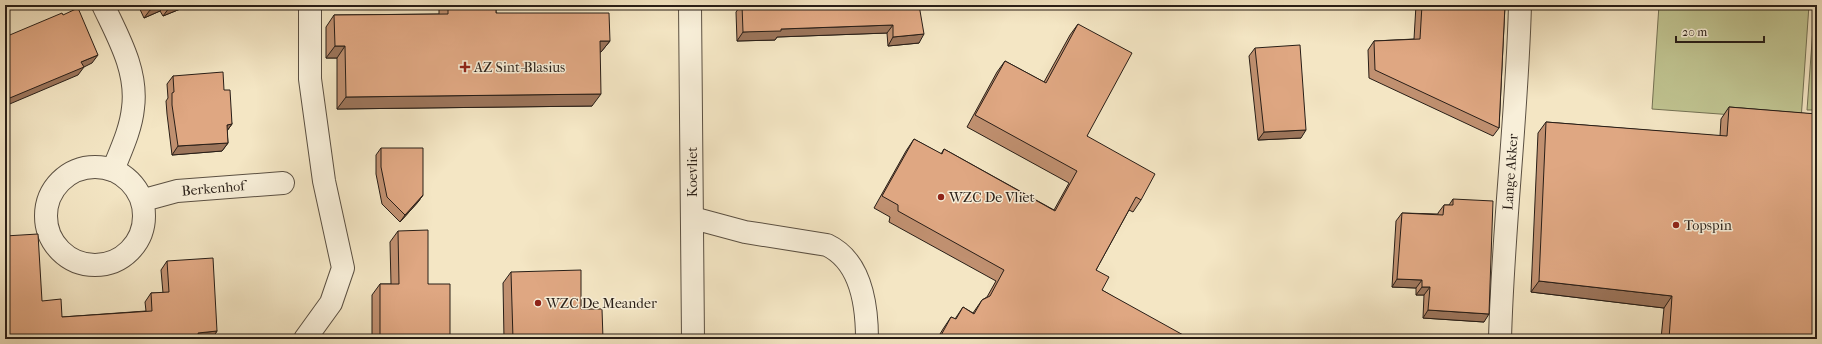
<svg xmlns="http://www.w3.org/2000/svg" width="1822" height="344" font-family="'IM FELL French Canon',serif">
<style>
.green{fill:#c0c491;stroke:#747154}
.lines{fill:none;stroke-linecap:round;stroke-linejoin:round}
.minor-casing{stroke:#5b5042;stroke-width:24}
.minor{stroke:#f8efd9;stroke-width:22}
.wall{fill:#c09070;stroke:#281e17}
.shaded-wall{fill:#9c755b;stroke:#281e17}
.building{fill:#dfa782;stroke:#281e17}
.poi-dot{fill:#8f2418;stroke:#f8efd9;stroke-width:1.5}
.labels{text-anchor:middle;stroke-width:3;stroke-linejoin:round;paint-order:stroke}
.poi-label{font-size:14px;fill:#281e17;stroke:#f8efd9;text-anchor:start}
.street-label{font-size:14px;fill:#281e17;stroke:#f8efd9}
</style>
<rect width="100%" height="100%" fill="#f4e6c4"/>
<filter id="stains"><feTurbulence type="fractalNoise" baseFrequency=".005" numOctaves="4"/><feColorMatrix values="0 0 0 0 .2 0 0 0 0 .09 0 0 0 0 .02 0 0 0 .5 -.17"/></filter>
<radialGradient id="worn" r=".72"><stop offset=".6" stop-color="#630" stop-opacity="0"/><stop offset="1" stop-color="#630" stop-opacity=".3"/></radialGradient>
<g class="green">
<polygon points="1659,5 1809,5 1801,120 1652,109"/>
<polygon points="1813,28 1817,29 1817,110 1807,110"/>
</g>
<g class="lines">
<defs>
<g id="minor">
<path d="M 103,5 C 118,37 138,71 133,108 C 131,129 121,150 113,170"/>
<polyline points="690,5 693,339"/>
<circle cx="95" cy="216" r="49"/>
<polyline points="144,200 177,191 283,183"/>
<path d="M 693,218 L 745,232 L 827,245 C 861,261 867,305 867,339"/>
<polyline points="305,339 331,303 343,268 324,181 310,79 310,5"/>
<path d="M 1500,339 C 1503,227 1517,117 1520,5"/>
</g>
</defs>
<use href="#minor" class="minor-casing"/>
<use href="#minor" class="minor"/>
</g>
<g class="wall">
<polygon points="138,5 190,5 163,16 160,11 144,18"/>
<polygon points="439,5 496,5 496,13 610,41 601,52 600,52 592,106 337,109 337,58 326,58 326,27 334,15 439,14"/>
<polygon points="741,5 919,5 919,43 888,46 887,33 777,37 775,40 737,41 736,12"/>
<polygon points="1416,5 1505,5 1499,128 1493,136 1369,78 1368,50 1374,41 1414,39"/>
<polygon points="1078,24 1087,136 1141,200 1133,212 1129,210 1096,270 1102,290 1184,339 937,339 943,329 951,317 955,319 963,307 973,313 982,300 987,297 996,281 889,222 890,217 874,208 906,151 914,139 941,154 944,149 1054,210 1069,183 967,127 997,72 1005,61 1044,82 1070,35"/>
<polygon points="1255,48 1301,138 1258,140 1249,56"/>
<polygon points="173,76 224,90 232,124 227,131 228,143 222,151 172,155 167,114 166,101 168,98 167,84"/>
<polygon points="1817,105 1817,339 1661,339 1664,308 1531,292 1538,133 1546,122 1720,136 1721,119 1729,107 1812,114"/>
<polygon points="381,148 423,195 418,202 400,222 382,204 376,174 376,155"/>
<polygon points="1453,199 1484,322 1423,318 1424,295 1416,295 1416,288 1392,287 1396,221 1402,213 1438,214 1438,213 1444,205 1449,205"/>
<polygon points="398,231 428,284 450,339 372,339 372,295 380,284 391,284 390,242"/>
<polygon points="167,261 217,331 212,339 5,339 42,301 62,317 146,311 145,302 151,293 163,293 161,270"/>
<polygon points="511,272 581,309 603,339 504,339 503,283"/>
</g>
<g class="shaded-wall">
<polygon points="161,5 165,5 160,11 144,18 150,10"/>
<polygon points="176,5 190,5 163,16 169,8"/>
<polygon points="893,25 887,33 777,37 775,40 737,41 743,32 781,29"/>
<polygon points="924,34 919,43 888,46 893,37"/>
<polygon points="600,41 610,41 601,52 591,53"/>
<polygon points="335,46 345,46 337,58 326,58"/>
<polygon points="98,55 92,63 84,67 78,75 5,106 5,100 81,62"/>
<polygon points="601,94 592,106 337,109 346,97"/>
<polygon points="232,124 226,132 227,125"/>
<polygon points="1306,130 1301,138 1258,140 1264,132"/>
<polygon points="228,143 222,151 172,155 178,146"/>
<polygon points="423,195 418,202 400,222 405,215"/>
<polygon points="1397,279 1422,280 1416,288 1392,287"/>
<polygon points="1539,281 1672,296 1664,308 1531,292"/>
<polygon points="1422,287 1430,287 1424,295 1416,295"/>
<polygon points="1428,310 1489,314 1484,322 1423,318"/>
<polygon points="217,331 212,339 194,339 198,333"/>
</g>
<g class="building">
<polygon points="148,5 161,5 150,10"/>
<polygon points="167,5 176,5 169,8"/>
<polygon points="448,5 496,5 496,13 609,13 610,41 600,41 601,94 346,97 345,46 335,46 334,15 448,14"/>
<polygon points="742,5 919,5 924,34 893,37 893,25 781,29 781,31 743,32"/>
<polygon points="1422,5 1505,5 1499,128 1375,70 1374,41 1420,39"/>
<polygon points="78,8 98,55 81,62 84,67 5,100 5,37 62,13 63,15"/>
<polygon points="1078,24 1132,53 1087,136 1155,174 1141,200 1136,197 1096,270 1109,277 1102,290 1185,336 1184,339 939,339 951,317 956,319 963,307 974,314 982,300 990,296 1004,270 898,211 898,205 882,196 914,139 942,154 944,149 1055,211 1077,171 975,115 1005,61 1046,83"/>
<polygon points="1300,45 1306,130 1264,132 1255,48"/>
<polygon points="223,72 224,90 230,90 232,124 227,125 228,143 178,146 172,105 172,93 174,92 173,76"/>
<polygon points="1729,107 1817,114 1817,339 1669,339 1672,296 1539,281 1546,122 1727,136"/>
<polygon points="381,148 423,148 423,195 405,215 387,197 381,167"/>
<polygon points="1453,199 1493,201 1489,314 1428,310 1430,287 1422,287 1422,280 1397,279 1402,213 1443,215 1444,205 1453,205"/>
<polygon points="428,230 428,284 450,284 450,339 380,339 380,284 399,284 398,231"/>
<polygon points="38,234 42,301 61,299 62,317 152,311 151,293 169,292 167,261 213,258 217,331 198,333 199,338 195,339 5,339 5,236"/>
<polygon points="581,270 581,309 602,309 603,339 513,339 511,272"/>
<polygon points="929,336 935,339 927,339"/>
</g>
<g class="poi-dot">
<path d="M463 61h4v4h4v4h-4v4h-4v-4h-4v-4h4z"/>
<circle cx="941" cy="197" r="4"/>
<circle cx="1676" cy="225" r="4"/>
<circle cx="538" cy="303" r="4"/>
</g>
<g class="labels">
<g class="poi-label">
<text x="474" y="72">AZ Sint-Blasius</text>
<text x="949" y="202">WZC De Vliet</text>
<text x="1684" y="230">Topspin</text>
<text x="546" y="308">WZC De Meander</text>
</g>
<g class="street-label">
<text transform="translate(692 172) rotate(-90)" y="5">Koevliet</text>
<text transform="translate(1510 172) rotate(-86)" y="5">Lange Akker</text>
<text transform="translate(213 188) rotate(-5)" y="5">Berkenhof</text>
</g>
</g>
<rect width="1822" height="344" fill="none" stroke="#f4e6c4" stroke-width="20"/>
<rect x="6" y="6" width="1810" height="332" fill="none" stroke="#281e17" stroke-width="2"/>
<rect x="10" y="10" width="1802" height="324" fill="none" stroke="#281e17"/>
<path d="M1676 36v6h88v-6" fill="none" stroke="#281e17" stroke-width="2"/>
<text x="1682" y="36" font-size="12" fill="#281e17" stroke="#f8efd9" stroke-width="3" paint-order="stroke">20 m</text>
<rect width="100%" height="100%" filter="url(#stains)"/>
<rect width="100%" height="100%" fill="url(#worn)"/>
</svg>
